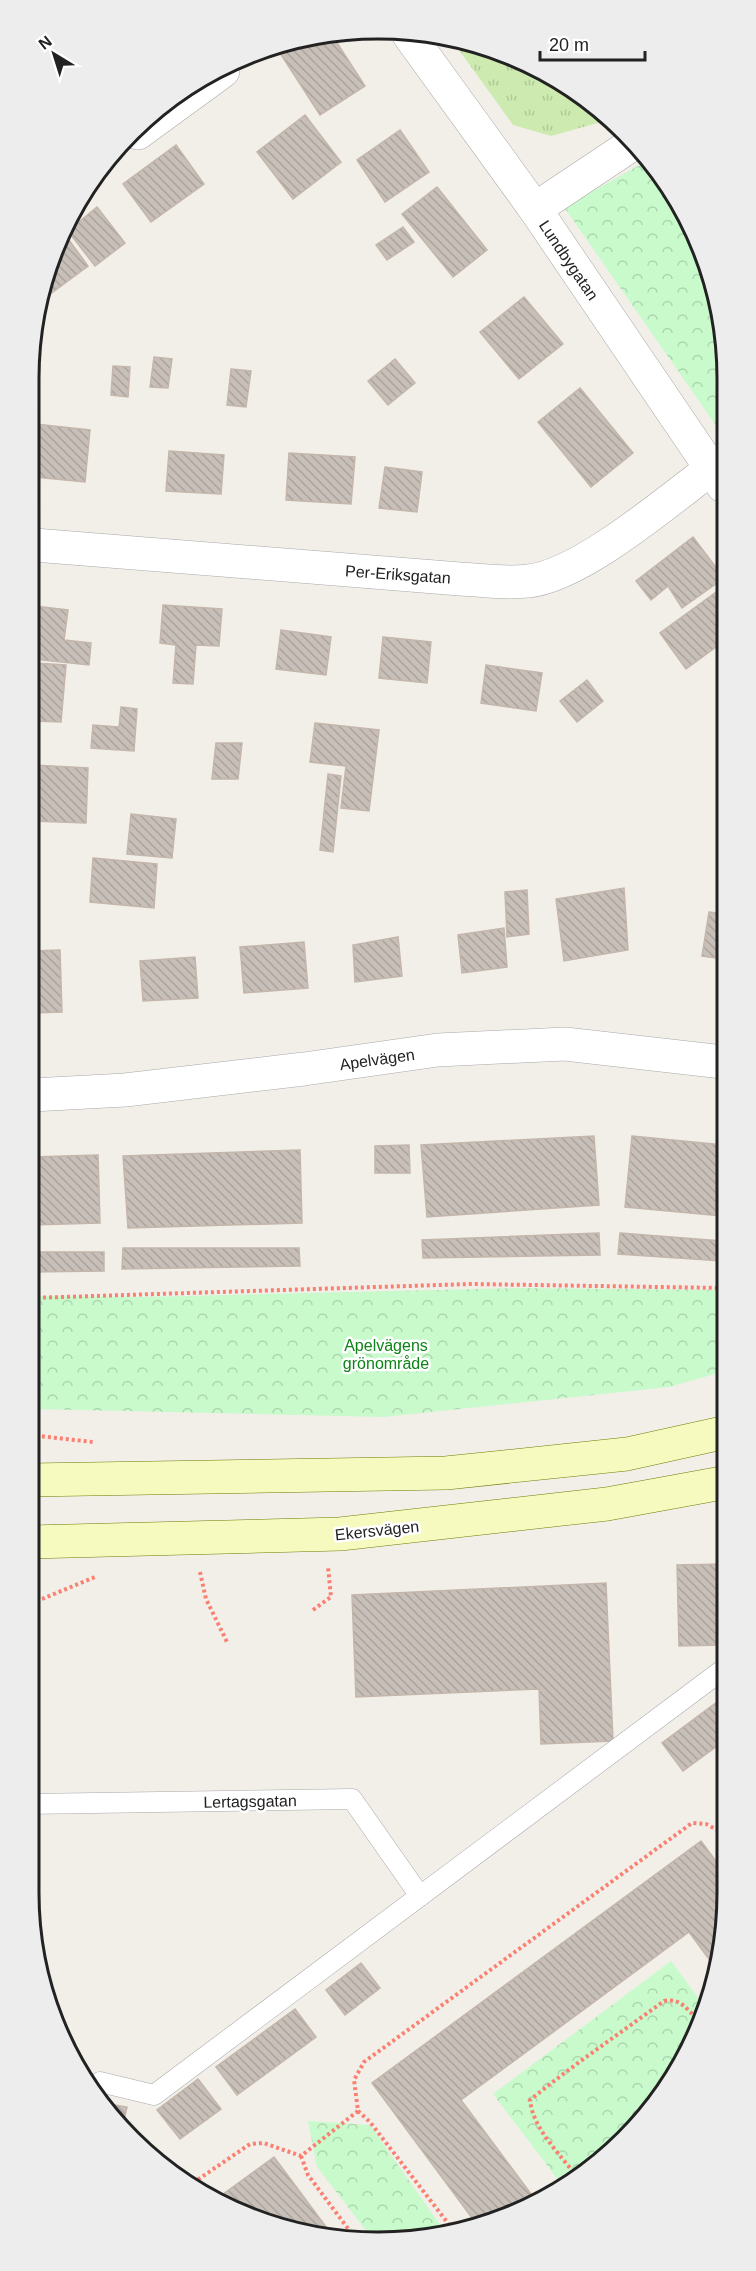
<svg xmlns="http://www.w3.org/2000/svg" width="756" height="2271" font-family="Arial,sans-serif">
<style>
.grass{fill:url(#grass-tufts)}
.park{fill:url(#park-crowns)}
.building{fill:url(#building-back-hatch);stroke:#c4b6ab;stroke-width:1.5}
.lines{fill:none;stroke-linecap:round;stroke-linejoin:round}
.lane-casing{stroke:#a9a9a9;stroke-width:21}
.street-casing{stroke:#a9a9a9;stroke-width:34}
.secondary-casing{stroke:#707d05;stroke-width:34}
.path{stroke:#fa8072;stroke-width:4;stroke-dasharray:3 3;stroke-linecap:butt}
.lane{stroke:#fff;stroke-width:20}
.street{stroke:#fff;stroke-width:33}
.secondary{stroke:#f7fabf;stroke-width:33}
.labels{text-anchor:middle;stroke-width:5;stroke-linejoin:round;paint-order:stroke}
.street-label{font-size:16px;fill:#222;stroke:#fff}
.park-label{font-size:16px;fill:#0c8416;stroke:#fff}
.rim{fill:none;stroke:#222;stroke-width:3}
</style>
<defs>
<pattern id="grass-tufts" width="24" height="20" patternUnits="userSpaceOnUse" patternTransform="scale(1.5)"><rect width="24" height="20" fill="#cdebb0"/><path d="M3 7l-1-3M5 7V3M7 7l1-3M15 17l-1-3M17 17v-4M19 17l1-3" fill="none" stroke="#b0c997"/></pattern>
<pattern id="park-crowns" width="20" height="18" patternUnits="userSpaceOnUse" patternTransform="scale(1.5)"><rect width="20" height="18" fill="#c8facc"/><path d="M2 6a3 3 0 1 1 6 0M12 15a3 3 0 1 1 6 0" fill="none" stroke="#acd6af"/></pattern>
<pattern id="building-back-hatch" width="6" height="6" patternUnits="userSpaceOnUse" patternTransform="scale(1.5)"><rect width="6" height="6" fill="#c7bfb8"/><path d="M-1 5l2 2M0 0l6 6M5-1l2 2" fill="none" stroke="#aba49e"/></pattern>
</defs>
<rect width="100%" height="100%" fill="#f2efe9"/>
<polygon class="grass" points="449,36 552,75 605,115 598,123 551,136 513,125"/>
<g class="park">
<polygon points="647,161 692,224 724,332 724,437 564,207"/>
<polygon points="520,1288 722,1290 722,1372 669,1387 383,1417 31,1409 31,1296 144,1297"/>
<polygon points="671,1961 703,2004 669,2087 590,2170 562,2185 493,2094"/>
<polygon points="308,2121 370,2125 445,2232 371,2237 317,2167"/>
</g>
<g class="building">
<polygon points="310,35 332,35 365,86 320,115 280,53"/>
<polygon points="305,115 341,162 293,199 257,152"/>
<polygon points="400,130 429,172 385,202 357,160"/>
<polygon points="176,145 204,184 151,222 123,184"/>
<polygon points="437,187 487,250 453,277 402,214"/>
<polygon points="97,207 125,243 95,266 68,231"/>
<polygon points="403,227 414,242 387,260 376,245"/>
<polygon points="66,236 88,266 38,303"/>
<polygon points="524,297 563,344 519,379 480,332"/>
<polygon points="154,357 172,359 168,388 150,387"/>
<polygon points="395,359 415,383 388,405 368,381"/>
<polygon points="113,366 130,367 128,397 111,395"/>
<polygon points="231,369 251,371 246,407 227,405"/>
<polygon points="580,388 633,453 591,487 538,422"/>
<polygon points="35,424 90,430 85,482 35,477"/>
<polygon points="169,451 224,455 221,494 166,491"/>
<polygon points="289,453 355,457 351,504 286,500"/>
<polygon points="385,467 422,472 417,512 379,508"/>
<polygon points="693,537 724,578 682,608 668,586 651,600 636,581"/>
<polygon points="719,590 724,596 724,641 686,669 660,633"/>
<polygon points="163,605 222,609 219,646 196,645 193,684 173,683 176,645 160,643"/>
<polygon points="34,606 68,610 64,640 91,643 89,665 34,659"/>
<polygon points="281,630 331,637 326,675 276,669"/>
<polygon points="383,637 431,642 427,683 379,678"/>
<polygon points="34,663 66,665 61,722 34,721"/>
<polygon points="486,665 542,673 536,711 481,703"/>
<polygon points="587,680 603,701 577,722 560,701"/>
<polygon points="121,707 137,709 134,751 91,748 93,725 119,727"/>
<polygon points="315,723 379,730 369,811 341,808 346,766 310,762"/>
<polygon points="216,743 242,743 238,779 212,779"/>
<polygon points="33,765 88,768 86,823 33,821"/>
<polygon points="328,774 341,776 333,852 320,850"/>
<polygon points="131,814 176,819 172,858 127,854"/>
<polygon points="93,858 157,864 154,908 90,902"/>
<polygon points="624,888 628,950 564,961 556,899"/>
<polygon points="527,890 529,934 507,937 505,892"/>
<polygon points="709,912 723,914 723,959 702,956"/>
<polygon points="504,928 507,967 462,973 458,935"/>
<polygon points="398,937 402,976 355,982 353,945"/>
<polygon points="304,942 308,988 244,993 240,947"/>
<polygon points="60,950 62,1012 32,1013 33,951"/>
<polygon points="195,957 198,998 143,1001 140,961"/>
<polygon points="594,1136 599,1205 427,1217 421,1145"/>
<polygon points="632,1136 723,1145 722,1216 625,1207"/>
<polygon points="409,1145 410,1173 375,1173 375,1146"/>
<polygon points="300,1150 302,1223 128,1228 123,1156"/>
<polygon points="98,1155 100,1223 31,1225 32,1157"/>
<polygon points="599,1233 600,1255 423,1258 422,1240"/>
<polygon points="620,1233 722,1241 722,1261 618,1254"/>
<polygon points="123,1248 299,1248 300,1266 122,1269"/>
<polygon points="31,1252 104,1252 104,1271 31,1272"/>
<polygon points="722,1564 721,1645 679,1646 677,1565"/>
<polygon points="606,1583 613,1741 541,1744 539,1689 356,1697 352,1595"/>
<polygon points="721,1699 721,1743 683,1771 662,1743"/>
<polygon points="701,1841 721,1868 721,1962 717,1970 689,1932 461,2100 534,2198 478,2226 372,2083"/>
<polygon points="361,1963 380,1988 345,2015 326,1990"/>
<polygon points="295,2009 316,2037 237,2095 216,2067"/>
<polygon points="198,2079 221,2109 180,2139 157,2110"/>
<polygon points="103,2103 127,2107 122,2129 115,2124"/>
<polygon points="274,2157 335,2239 223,2206 215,2200"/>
</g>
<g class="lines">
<defs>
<g id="lane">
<polyline points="29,1804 352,1799 420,1896"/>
<polyline points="100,2082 154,2095 721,1671"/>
</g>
<g id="street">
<polyline points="409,35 535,209 723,486"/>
<polyline points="138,133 223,71"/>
<polyline points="535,209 634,143"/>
<path d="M 34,545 L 460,579 C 482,580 506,584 528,581 C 583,576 677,493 724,459"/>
<polyline points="32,1095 125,1090 304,1069 438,1050 565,1044 723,1062"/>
</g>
<g id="secondary">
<polyline points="30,1480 446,1473 627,1454 722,1433"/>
<polyline points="30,1542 340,1534 607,1504 722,1483"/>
</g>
</defs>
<use href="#lane" class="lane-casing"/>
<use href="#street" class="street-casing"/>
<use href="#secondary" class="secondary-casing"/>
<g class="path">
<polyline points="31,1298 471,1284 722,1288"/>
<polyline points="30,1435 93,1442"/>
<polyline points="200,1572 206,1599 228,1644"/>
<polyline points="30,1599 42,1599 95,1577"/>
<polyline points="313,1610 331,1597 328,1567"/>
<polyline points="358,2111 370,2122 454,2231"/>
<polyline points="301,2156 308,2175 355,2238"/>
<path d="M 577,2177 C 560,2154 533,2129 530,2100 C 573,2065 619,2034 664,2001 C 680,1998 686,2008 697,2019"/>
<polyline points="193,2183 250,2144 264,2143 301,2156 358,2111 354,2080 364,2062 692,1823 706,1824 721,1832"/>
</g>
<use href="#lane" class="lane"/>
<use href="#street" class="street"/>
<use href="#secondary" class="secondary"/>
</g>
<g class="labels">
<g class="street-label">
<text transform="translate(569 260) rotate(56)" y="6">Lundbygatan</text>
<text transform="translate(398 574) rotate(4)" y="6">Per-Eriksgatan</text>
<text transform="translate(377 1059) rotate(-8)" y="6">Apelvägen</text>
<text transform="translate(377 1530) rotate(-6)" y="6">Ekersvägen</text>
<text transform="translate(250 1801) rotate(-1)" y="6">Lertagsgatan</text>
</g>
<g class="park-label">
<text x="386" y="1351">Apelvägens<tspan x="386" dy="18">grönområde</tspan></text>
</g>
</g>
<path d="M0 0H756V2271H0ZM378 39H378A339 339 0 0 1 717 378V1893A339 339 0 0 1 378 2232H378A339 339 0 0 1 39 1893V378A339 339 0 0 1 378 39Z" fill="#ededed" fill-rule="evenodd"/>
<path class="rim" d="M378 39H378A339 339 0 0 1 717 378V1893A339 339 0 0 1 378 2232H378A339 339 0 0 1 39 1893V378A339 339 0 0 1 378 39Z"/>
<g transform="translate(54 54) rotate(322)" stroke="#ffffff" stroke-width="4.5" paint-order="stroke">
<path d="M0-4.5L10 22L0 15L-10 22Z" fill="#222222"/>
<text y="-9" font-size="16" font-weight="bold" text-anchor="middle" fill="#222222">N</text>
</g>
<path d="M540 51v9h105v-9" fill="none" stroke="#222222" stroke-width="3"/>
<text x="549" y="51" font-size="18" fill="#222222" stroke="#ffffff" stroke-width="4.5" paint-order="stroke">20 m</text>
</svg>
